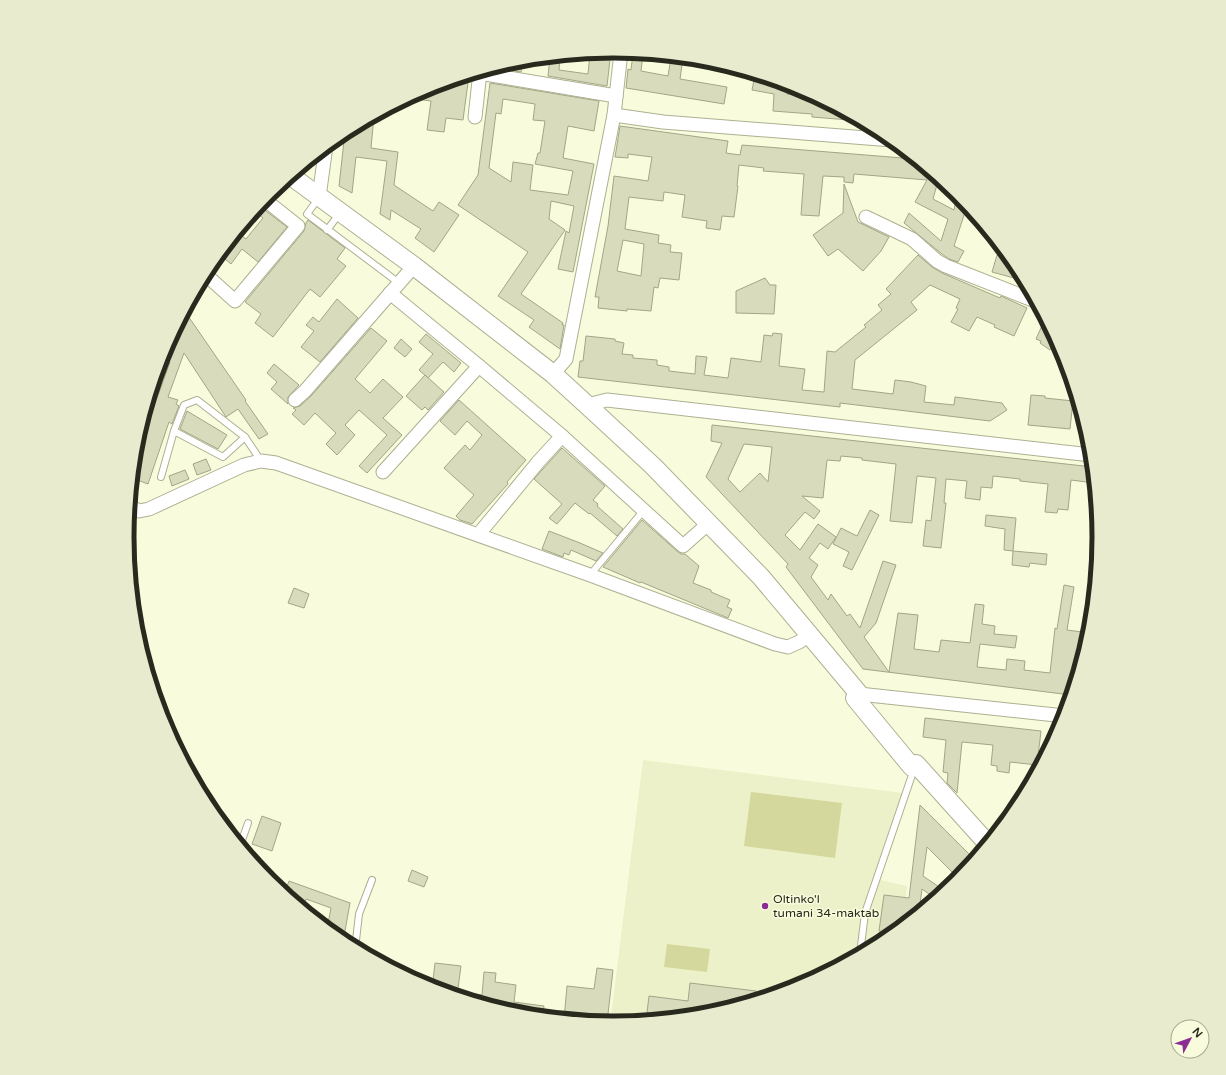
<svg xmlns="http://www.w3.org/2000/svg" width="1226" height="1075" font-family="'Varela Round',sans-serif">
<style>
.built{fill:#edf1c9}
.green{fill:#d4d89d}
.building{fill:#d9dcbc;stroke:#a2a587;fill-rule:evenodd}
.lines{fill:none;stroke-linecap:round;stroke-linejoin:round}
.lane-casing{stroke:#adb091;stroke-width:8}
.street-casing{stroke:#adb091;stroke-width:15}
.secondary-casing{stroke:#adb091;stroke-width:20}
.lane{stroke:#fff;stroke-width:6}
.street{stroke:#fff;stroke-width:13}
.secondary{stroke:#fff;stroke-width:18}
.poi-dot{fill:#8b2b94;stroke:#f9fcdc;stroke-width:1.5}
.labels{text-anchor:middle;stroke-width:3;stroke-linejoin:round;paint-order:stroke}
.poi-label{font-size:12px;fill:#292a1e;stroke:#f9fcdc;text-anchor:start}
.rim{fill:none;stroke:#292a1e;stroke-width:5}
</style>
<rect width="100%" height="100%" fill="#f9fcdc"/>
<polygon class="built" points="643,760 903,793 876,879 907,886 904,925 883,942 799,987 708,1015 610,1024"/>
<g class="green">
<polygon points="751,792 842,803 835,858 744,846"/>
<polygon points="667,944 710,949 707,972 664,967"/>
</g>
<g class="building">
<polygon points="611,51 607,86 548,76 550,57 560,56 559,70 588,74 590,53"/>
<polygon points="633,53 643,54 641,71 668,76 671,57 683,58 680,79 727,87 724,104 626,88 628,69 631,70"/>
<polygon points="518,60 523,60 521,72 495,68"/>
<polygon points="469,75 463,120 446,118 444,132 427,130 431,101 408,98 427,88 440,84 456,86 457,79"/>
<polygon points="755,75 788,85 787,94 816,97 861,121 812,117 812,114 773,111 774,94 752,90"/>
<path d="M 490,83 L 599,101 L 594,131 L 568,126 L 563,158 L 594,164 L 573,272 L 558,269 L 566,231 L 569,233 L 574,206 L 551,201 L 549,219 L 565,230 L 521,294 L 563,323 L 562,325 L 564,325 L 560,349 L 529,327 L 534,320 L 498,296 L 528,252 L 458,205 L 478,175 ZM 503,99 L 535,104 L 533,120 L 545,121 L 540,153 L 538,153 L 535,164 L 573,171 L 568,195 L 530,190 L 533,165 L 513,162 L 511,182 L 489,168 L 496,113 L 501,114 Z"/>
<polygon points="374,116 371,148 398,152 394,185 433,211 439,202 459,215 434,252 415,238 421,229 391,210 390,220 380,214 387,161 356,157 352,193 339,186 345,132"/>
<path d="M 620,126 L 728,141 L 726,153 L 740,155 L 742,145 L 915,159 L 942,181 L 938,181 L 933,199 L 954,210 L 957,194 L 967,206 L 954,246 L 964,251 L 958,262 L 949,259 L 942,254 L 904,223 L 909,213 L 941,241 L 948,219 L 915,202 L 927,180 L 854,174 L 853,183 L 844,182 L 844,177 L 823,176 L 819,216 L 801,215 L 804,174 L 763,171 L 764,168 L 739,165 L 737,186 L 738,186 L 734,217 L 722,216 L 720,230 L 706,228 L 707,221 L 682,217 L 685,195 L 664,192 L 663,201 L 629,197 L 625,229 L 659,235 L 658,243 L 671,245 L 670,252 L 682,253 L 679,280 L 660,278 L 658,288 L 654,287 L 651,311 L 627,309 L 627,311 L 598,308 L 599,297 L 595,297 L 608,226 L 614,176 L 648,181 L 652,157 L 628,154 L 628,158 L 615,157 ZM 623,240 L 644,244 L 641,276 L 617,271 Z"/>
<polygon points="844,184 858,222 889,237 881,251 863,271 838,249 828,256 813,235 843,213"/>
<polygon points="262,208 287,227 258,262 242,249 231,264 219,254 237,232 246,239 263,218 257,213"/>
<polygon points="308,220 345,248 337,259 346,266 320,297 310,289 273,337 255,323 261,314 245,302 304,231 306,223"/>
<polygon points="918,255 932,267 942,273 1000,298 1001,296 1027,308 1014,336 994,327 995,325 977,317 969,331 951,322 958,309 956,308 960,299 930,285 911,302 917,310 855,360 852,389 893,394 895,380 911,382 926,386 924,402 954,405 955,397 1002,403 1007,410 990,421 840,403 840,407 578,377 580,361 583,361 586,336 615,339 615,341 624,343 622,354 633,355 633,358 657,360 657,365 669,367 669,371 695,374 696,356 707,357 704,375 728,378 731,358 761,362 764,335 772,336 773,333 782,334 779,366 805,369 802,390 824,392 827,351 835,352 866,327 864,325 882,310 878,305 891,294 886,289"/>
<polygon points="997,255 1012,260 1018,267 1025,281 992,272"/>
<polygon points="765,278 770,285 776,285 774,314 736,313 736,291"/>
<polygon points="337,299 358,318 320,362 301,347 314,331 306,325 313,317 319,322"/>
<polygon points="186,313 246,400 245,401 268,434 259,439 238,409 226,417 184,353 168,397 178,400 176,404 179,406 172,424 169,422 148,484 132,478 134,462 170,362 161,359 164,351 179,322 181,323"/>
<polygon points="1045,319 1056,340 1050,350 1040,343 1041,341 1036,339"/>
<polygon points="371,328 387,341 355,379 370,393 383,379 403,397 383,418 402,435 367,473 359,466 387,435 359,410 345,425 355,435 337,455 326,444 336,433 315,413 304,425 292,414 296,410 293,408 300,406 311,396"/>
<polygon points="426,334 461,363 454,372 443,362 428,378 419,370 433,354 419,342"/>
<polygon points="401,339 412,349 405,357 394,348"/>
<polygon points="274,364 299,385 288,397 288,404 271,389 277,382 267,373"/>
<polygon points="425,375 444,392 428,410 425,407 422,410 406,396"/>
<polygon points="1031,395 1045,396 1045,398 1073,401 1070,429 1028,425"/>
<polygon points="459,400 526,460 507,482 508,484 472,524 460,520 456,516 474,495 444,468 465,445 470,450 482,435 467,421 455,435 440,421"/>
<polygon points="187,411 227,435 218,449 180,429"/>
<path d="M 712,425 L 1093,467 L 1094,483 L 1071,480 L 1068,510 L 1058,509 L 1057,513 L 1045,512 L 1048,484 L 1020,481 L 1020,479 L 993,476 L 992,488 L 981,487 L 980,500 L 965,498 L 967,481 L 946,479 L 944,503 L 946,503 L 941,548 L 923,546 L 926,520 L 931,521 L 936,478 L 917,476 L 912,523 L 890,521 L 896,464 L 862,460 L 862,458 L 841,456 L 840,461 L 827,460 L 823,498 L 802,496 L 820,511 L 814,519 L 805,512 L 785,535 L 800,550 L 818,524 L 836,537 L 828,549 L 820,543 L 809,558 L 818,565 L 811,577 L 828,600 L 831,594 L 847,616 L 850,614 L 860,628 L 883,561 L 896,565 L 876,623 L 864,637 L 889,672 L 898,613 L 918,615 L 914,649 L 939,652 L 941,640 L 970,643 L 975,604 L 984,605 L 982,624 L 995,626 L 994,634 L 1017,636 L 1015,648 L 980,644 L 977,667 L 1006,670 L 1007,659 L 1025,661 L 1024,670 L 1050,673 L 1055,628 L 1057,629 L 1064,585 L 1074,587 L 1067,630 L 1090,633 L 1071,695 L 863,669 L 786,567 L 788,564 L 706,477 L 722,443 L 711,441 ZM 744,444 L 772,447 L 768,482 L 760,473 L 740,492 L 728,479 Z"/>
<polygon points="562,448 605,486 593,500 598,504 597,506 623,529 617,536 590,513 589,514 575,503 557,524 549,518 562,504 534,479"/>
<polygon points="206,459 211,470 197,475 193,464"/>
<polygon points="185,470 189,479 172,486 169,476"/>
<polygon points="870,510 879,515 852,570 843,566 849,552 833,544 841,528 857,536"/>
<polygon points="986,515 1016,518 1013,551 1047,554 1046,565 1030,563 1029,567 1012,565 1013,551 1004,550 1005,529 985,526"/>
<polygon points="642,520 678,552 681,554 685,554 699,566 693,583 711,590 711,592 730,600 727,607 732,609 728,618 641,582 640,583 603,567"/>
<polygon points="549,531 580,543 603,553 596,561 571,550 569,555 564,553 563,557 542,549"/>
<polygon points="294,588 309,594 304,608 288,603"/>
<polygon points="925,718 1041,731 1037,765 1010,762 1009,773 997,771 997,766 991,765 993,745 962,742 957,793 947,783 948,773 943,772 946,740 923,737"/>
<polygon points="920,805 975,860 959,879 927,847 923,876 945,891 936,899 922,889 919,912 894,933 879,931 884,895 909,898"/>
<polygon points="262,816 281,823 272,851 252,844"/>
<polygon points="412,870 428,877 424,887 408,881"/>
<polygon points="289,881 350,903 343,942 327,929 331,908 306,899 302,909 284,894"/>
<polygon points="435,963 461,966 457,996 432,989"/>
<polygon points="597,968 613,970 607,1023 564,1019 567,986 594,989"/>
<polygon points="484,972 496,973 495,982 516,985 514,1002 544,1006 543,1017 518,1015 461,997 462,992 482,995"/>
<polygon points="690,983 756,991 755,1000 708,1015 646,1021 649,996 688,1001"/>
</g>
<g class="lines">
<defs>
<g id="lane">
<polyline points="318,199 307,214 399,283"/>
<polyline points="327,230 340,213"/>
<polyline points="174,431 223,457 245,437 261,461"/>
<polyline points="161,477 174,431 184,405 197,400 245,437"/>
<polyline points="590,575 644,510"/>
<polyline points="240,846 248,823"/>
<polyline points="355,949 359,914 372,880"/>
<polyline points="860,954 865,913 914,769"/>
</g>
<g id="street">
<polyline points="479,73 616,96"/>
<polyline points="614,115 663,122 892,140"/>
<polyline points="475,117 480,72"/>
<polyline points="319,197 326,146"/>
<polyline points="866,217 912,239 937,261 946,266 1035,301"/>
<polyline points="205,274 235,301 298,226 264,199"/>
<polyline points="390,293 479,366 562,436 539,461 478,535"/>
<polyline points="553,374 566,359 614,115 621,52"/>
<polyline points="295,400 305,391 414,266"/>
<polyline points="587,405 607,400 1091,455"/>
<polyline points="562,436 683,546 709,523"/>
<polyline points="383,472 479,366"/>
<polyline points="130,506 139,511 149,509 244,465 261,461 276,463 590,575 775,644 788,647 799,642 810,635"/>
<polyline points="859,694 1065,716"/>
</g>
<polyline id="secondary" points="291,176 414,266 553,374 587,405 653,466 761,577 859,694 855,698 912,767 916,764 988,844"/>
</defs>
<use href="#lane" class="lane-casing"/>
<use href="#street" class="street-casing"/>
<use href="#secondary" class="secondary-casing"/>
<use href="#lane" class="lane"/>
<use href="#street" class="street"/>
<use href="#secondary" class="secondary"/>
</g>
<circle class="poi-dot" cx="765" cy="906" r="4"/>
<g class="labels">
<g class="poi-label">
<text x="773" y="903">Oltinko'l<tspan x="773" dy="14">tumani 34-maktab</tspan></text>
</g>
</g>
<path d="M0 0H1226V1075H0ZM134 537a479 479 0 1 1 958 0a479 479 0 1 1-958 0Z" fill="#e8ebcd" fill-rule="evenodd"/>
<path class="rim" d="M134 537a479 479 0 1 1 958 0a479 479 0 1 1-958 0Z"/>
<g transform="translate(1190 1039) rotate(49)"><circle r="19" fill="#f9fcdc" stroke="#a6a890"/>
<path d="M0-3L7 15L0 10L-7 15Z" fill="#8b2b94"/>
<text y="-6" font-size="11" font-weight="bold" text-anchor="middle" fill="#292a1e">N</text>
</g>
</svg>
